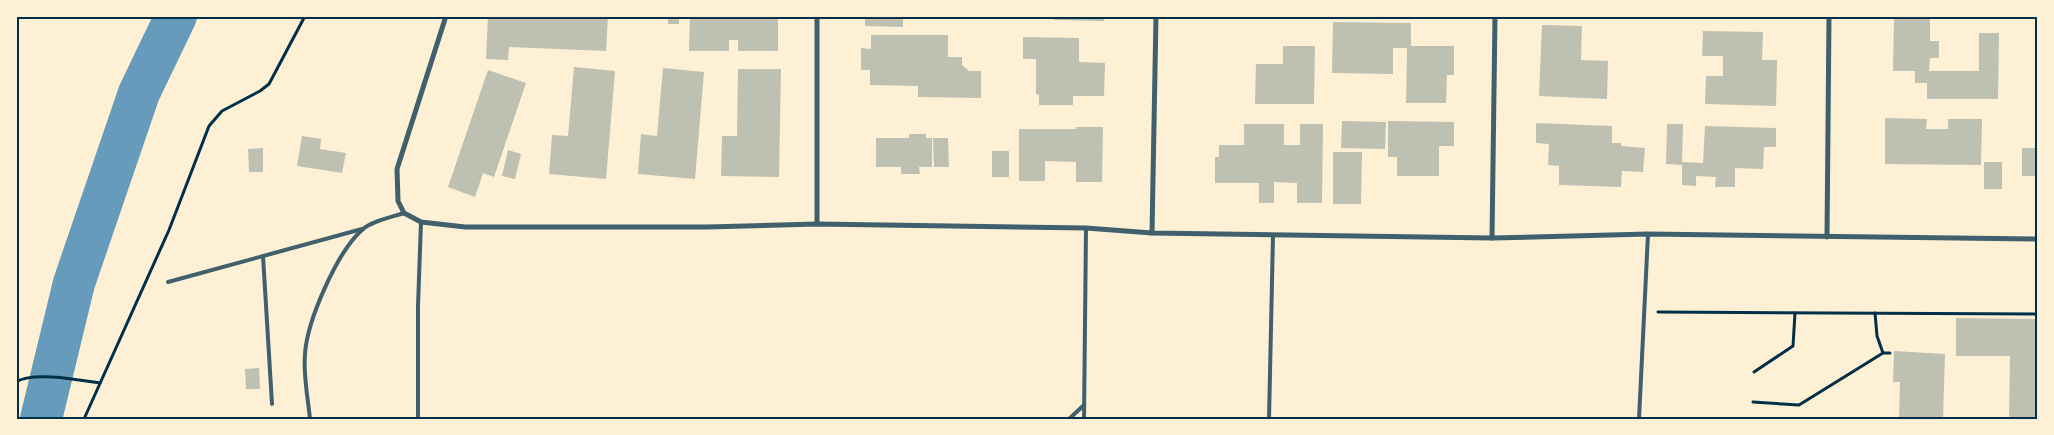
<svg xmlns="http://www.w3.org/2000/svg" width="2054" height="435" font-family="'Exo 2',sans-serif">
<style>
.lines{fill:none;stroke-linecap:round;stroke-linejoin:round}
.river{stroke:#669bbc;stroke-width:42}
.building{fill:#bec0b2}
.path{stroke:#003049;stroke-width:3}
.service{stroke:#3f606c;stroke-width:4}
.minor{stroke:#3f606c;stroke-width:5}
.neatline{fill:none;stroke:#003049;stroke-width:2}
</style>
<rect width="100%" height="100%" fill="#fdf0d5"/>
<g class="lines">
<polyline class="river" points="41,419 74,283 139,93 176,16"/>
</g>
<g class="building">
<polygon points="488,16 608,16 606,51 509,47 508,60 486,59"/>
<rect x="668" y="16" width="11" height="8"/>
<polygon points="690,16 778,16 778,51 738,51 738,40 729,40 729,51 689,51"/>
<polygon points="865,16 903,16 903,27 865,26"/>
<polygon points="1054,16 1104,16 1104,21 1054,20"/>
<polygon points="1894,16 1930,16 1930,41 1939,41 1939,58 1930,58 1929,71 1979,71 1979,33 1999,33 1998,99 1927,99 1927,83 1915,83 1915,71 1893,71"/>
<polygon points="1333,22 1411,23 1411,46 1454,46 1454,75 1447,75 1446,103 1406,103 1407,48 1393,48 1393,74 1332,73"/>
<polygon points="1542,25 1582,26 1581,60 1608,61 1607,99 1539,96"/>
<polygon points="1703,31 1763,32 1762,60 1777,60 1776,106 1705,104 1706,76 1723,76 1723,56 1702,56"/>
<polygon points="871,35 948,35 948,57 962,57 962,65 969,71 981,71 981,98 918,97 918,86 870,85 870,70 861,70 861,48 871,49"/>
<polygon points="1023,37 1079,38 1079,62 1105,63 1104,96 1073,96 1073,105 1039,105 1039,95 1036,94 1036,59 1023,59"/>
<polygon points="1283,46 1315,46 1314,104 1255,104 1256,64 1283,64"/>
<polygon points="574,67 615,71 606,179 549,174 552,135 568,136"/>
<polygon points="663,68 704,72 695,179 638,174 641,134 657,136"/>
<polygon points="738,69 781,69 779,177 721,176 722,136 737,136"/>
<polygon points="488,70 526,83 494,177 483,173 475,197 448,187"/>
<polygon points="1885,118 1927,119 1926,129 1948,129 1948,119 1982,119 1981,165 1885,164"/>
<polygon points="1342,121 1386,122 1385,149 1341,148"/>
<polygon points="1388,121 1454,122 1454,146 1439,146 1439,176 1397,176 1397,157 1388,157"/>
<polygon points="1536,123 1612,126 1612,143 1621,143 1621,146 1645,148 1643,172 1622,171 1621,187 1559,185 1559,166 1548,165 1549,144 1536,143"/>
<polygon points="1244,124 1284,124 1284,145 1300,145 1300,124 1323,124 1322,203 1297,203 1297,183 1274,182 1274,203 1259,203 1259,183 1215,183 1215,157 1219,157 1219,145 1244,145"/>
<polygon points="1667,124 1683,124 1682,162 1703,163 1705,126 1776,128 1776,147 1764,147 1763,169 1735,168 1735,187 1715,187 1716,177 1696,176 1696,186 1682,185 1682,165 1666,164"/>
<polygon points="1076,127 1103,127 1102,182 1076,182 1076,162 1045,161 1045,181 1019,181 1019,129 1076,129"/>
<polygon points="909,134 926,134 926,138 932,138 932,167 919,167 920,174 901,174 901,167 876,167 876,138 909,138"/>
<polygon points="302,136 321,139 320,149 346,153 342,173 297,166"/>
<polygon points="933,138 948,138 949,167 934,167"/>
<polygon points="263,148 263,172 249,172 248,149"/>
<rect x="2022" y="148" width="16" height="28"/>
<polygon points="508,150 521,154 515,179 502,176"/>
<rect x="992" y="151" width="17" height="26"/>
<polygon points="1333,152 1362,152 1361,204 1333,204"/>
<rect x="1984" y="162" width="18" height="27"/>
<polygon points="1956,318 2038,319 2038,419 2009,419 2010,356 1956,356"/>
<polygon points="1894,351 1945,354 1943,419 1899,419 1900,382 1893,382"/>
<polygon points="259,368 260,389 246,389 245,369"/>
</g>
<g class="lines">
<g class="path">
<polyline points="1658,312 2038,314"/>
<polyline points="1875,313 1877,336 1883,353"/>
<polyline points="1754,372 1793,346 1795,313"/>
<path d="M 16,382 C 32,371 80,380 100,383"/>
<polyline points="1753,402 1799,405 1883,353 1890,353"/>
<polyline points="84,419 169,230 209,126 222,111 260,91 269,84 305,16"/>
</g>
<g class="service">
<polyline points="263,256 272,404"/>
<polyline points="168,282 362,229"/>
<path d="M 310,419 C 308,398 303,375 305,354 C 307,321 337,252 362,230 C 371,221 392,217 404,213"/>
<polyline points="418,419 418,306 421,222"/>
<polyline points="1069,419 1084,405"/>
<polyline points="1084,419 1086,228"/>
<polyline points="1269,419 1273,235"/>
<polyline points="1639,419 1648,234"/>
</g>
<g class="minor">
<polyline points="446,16 397,169 398,201 404,213 421,222 465,227 707,227 817,224 1086,228 1152,233 1492,238 1648,234 2038,239"/>
<polyline points="817,16 817,224"/>
<polyline points="1152,233 1156,16"/>
<polyline points="1827,237 1829,16"/>
<polyline points="1492,238 1495,16"/>
</g>
</g>
<rect width="2054" height="435" fill="none" stroke="#fdf0d5" stroke-width="35"/>
<rect x="18" y="18" width="2018" height="400" class="neatline"/>
</svg>
